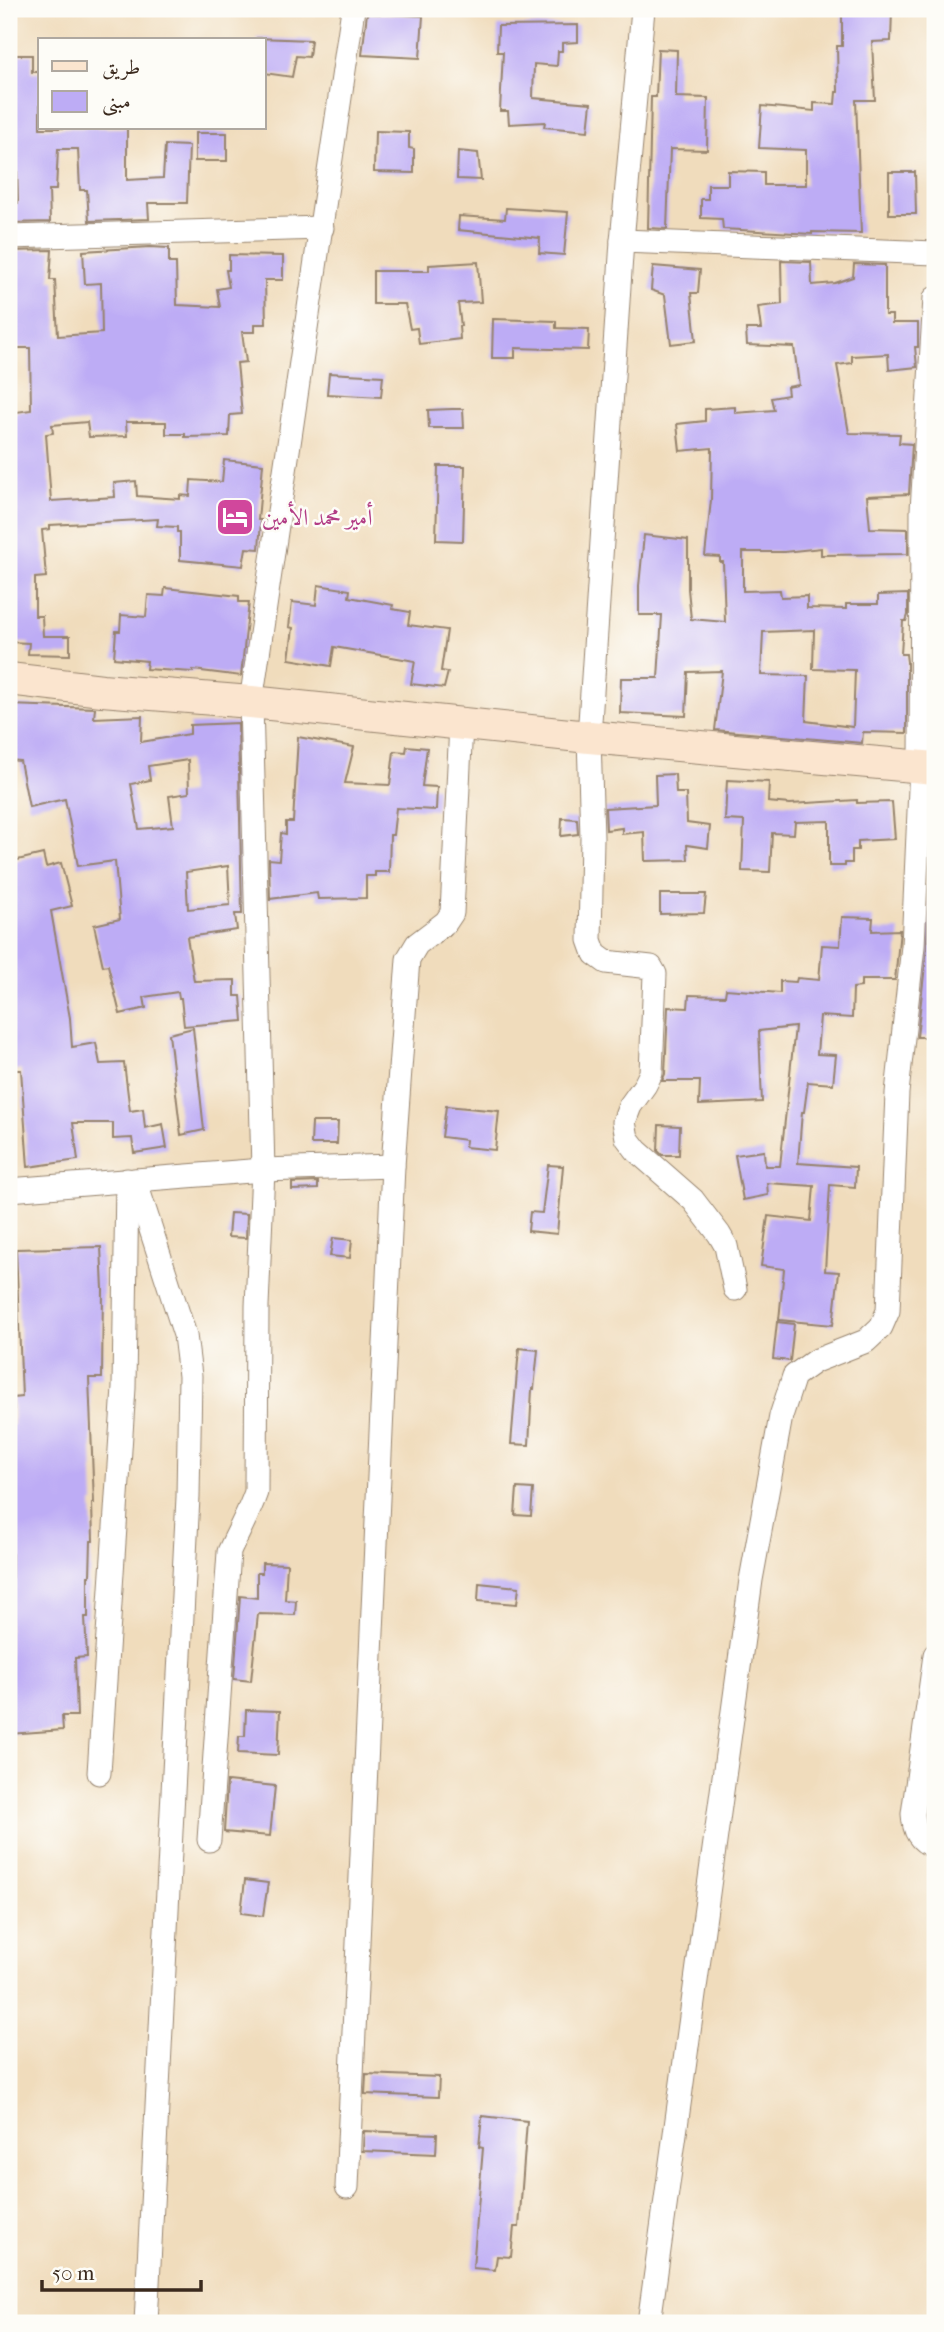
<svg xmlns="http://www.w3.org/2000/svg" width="944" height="2332" font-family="'IM FELL French Canon',Amiri,serif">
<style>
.building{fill:#bdacf5;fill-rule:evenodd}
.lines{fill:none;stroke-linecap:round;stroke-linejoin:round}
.street-casing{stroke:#96836d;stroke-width:25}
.secondary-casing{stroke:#96836d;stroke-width:34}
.street{stroke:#fff;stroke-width:23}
.secondary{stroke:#fbe5cf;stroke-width:32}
.labels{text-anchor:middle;stroke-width:5;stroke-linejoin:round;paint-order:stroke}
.hotel-label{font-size:23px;fill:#b23c85;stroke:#fdfcf7;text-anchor:start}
</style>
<rect width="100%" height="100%" fill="#fdfcf7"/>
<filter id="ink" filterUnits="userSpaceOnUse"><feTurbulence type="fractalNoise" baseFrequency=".0143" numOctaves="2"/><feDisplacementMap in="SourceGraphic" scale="14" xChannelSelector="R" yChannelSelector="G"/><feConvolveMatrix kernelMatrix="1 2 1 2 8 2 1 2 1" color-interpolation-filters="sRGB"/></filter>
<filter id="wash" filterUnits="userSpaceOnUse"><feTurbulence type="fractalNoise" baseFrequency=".00686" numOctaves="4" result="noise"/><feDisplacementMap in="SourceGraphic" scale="28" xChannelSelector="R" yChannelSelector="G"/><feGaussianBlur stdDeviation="1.57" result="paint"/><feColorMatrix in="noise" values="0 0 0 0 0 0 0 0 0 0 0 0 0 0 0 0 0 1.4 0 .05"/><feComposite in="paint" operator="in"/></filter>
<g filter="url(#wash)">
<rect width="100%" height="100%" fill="#f0dcbc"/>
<g id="blocks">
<g class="building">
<polygon points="842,9 892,9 891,41 872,42 875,100 856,100 861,233 812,232 812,234 723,229 722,219 701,218 701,199 708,199 708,185 728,185 728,171 764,172 764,185 806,185 806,150 759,148 762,106 814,111 814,103 835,104 836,92 838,92 837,46 842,46"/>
<polygon points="367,13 423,16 420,58 362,55"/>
<polygon points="578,25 578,42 562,43 562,51 558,51 557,66 534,64 533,98 591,103 588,131 544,127 545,122 509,124 508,111 500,111 503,52 497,52 498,26"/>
<polygon points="257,38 311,40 309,57 296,56 292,77 264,73 264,40 256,40"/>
<polygon points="658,49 677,50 676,97 708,98 707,150 670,149 667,229 648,228 651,97 656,97"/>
<polygon points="9,55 32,55 32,72 40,72 40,128 127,128 127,180 163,178 165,145 189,146 187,203 148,203 149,219 89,221 87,190 80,190 78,149 58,149 56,190 49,190 50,222 9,223 9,202 18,203 16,132 13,105 9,105"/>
<polygon points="375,131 409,132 409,148 414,149 414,173 374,172"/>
<rect x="195" y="133" width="32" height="28"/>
<polygon points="458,151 478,153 481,180 457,179"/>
<polygon points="889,172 915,172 916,214 889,214"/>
<polygon points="506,208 568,212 564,255 539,253 540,238 458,230 459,216 505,219"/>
<polygon points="150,247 169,248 169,263 176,263 177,305 220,307 217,289 229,287 226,270 229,270 229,255 283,256 283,280 265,280 266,324 255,324 255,332 242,332 246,362 237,363 242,414 230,415 229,436 185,437 185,434 166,434 166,422 126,422 127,436 89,437 87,422 52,425 53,433 46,434 51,501 115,497 114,483 136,481 137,496 180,499 180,495 190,496 191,480 222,482 224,460 263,464 258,520 261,520 259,549 246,548 243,566 180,560 180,532 177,532 177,527 157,526 158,519 50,525 50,529 42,530 46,577 35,578 35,616 42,616 43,636 70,636 70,655 28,654 29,643 9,642 9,413 31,410 30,348 9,348 9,251 52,250 50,280 55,280 58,336 102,333 101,283 85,284 83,251"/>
<path d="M 781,261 L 811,262 L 812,285 L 835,283 L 853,277 L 854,264 L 885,265 L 885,315 L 892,315 L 892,323 L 918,323 L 918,347 L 915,347 L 917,367 L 889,370 L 888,354 L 852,356 L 852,363 L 837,365 L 849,433 L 900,434 L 899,443 L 912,444 L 909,494 L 867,496 L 870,528 L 908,529 L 908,554 L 821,555 L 821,548 L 784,552 L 743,552 L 743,591 L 780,590 L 781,597 L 807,596 L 807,608 L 846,609 L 846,604 L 878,604 L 878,595 L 908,594 L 908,615 L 906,621 L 903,621 L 901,654 L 906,654 L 907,662 L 907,733 L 863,732 L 862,743 L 715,730 L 722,671 L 688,672 L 686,716 L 620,713 L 621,678 L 658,678 L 662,615 L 639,615 L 639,586 L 644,535 L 688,540 L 688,589 L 691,619 L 725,622 L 723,562 L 720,562 L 720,557 L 705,556 L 711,500 L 712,448 L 680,451 L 677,424 L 705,421 L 705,409 L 735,407 L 735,413 L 774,410 L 771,398 L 788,395 L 787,387 L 799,385 L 794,347 L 747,345 L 746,329 L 761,329 L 758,307 L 782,304 ZM 814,630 L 813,669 L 855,670 L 853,727 L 806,721 L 808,676 L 761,675 L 763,632 Z"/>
<polygon points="478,262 481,302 458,303 461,326 459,326 460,339 419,344 417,328 410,329 405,304 373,304 373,271 429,271 429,265"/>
<polygon points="653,266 700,270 698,293 691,293 696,341 671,344 665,295 651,290"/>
<polygon points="493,319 556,321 556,328 589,329 588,350 515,348 515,358 492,358"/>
<polygon points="329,373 383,376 381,397 327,394"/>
<polygon points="452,409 463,409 464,428 429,428 428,410"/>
<polygon points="438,466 465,466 463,541 436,540"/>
<polygon points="318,585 350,590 349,597 393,605 392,609 410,612 408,625 447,630 441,671 448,672 444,688 411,684 415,661 334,647 331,666 289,659 293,628 289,627 292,602 316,605"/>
<polygon points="165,588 239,596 239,602 249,602 241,676 193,670 193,672 146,669 147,661 114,658 116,631 120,631 121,615 146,617 148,595 164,596"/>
<path d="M 9,705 L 95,708 L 94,718 L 142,716 L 141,742 L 190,734 L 190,725 L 238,723 L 242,914 L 235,914 L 237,930 L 187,937 L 194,981 L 235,980 L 235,996 L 241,996 L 243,1021 L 184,1026 L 181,998 L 179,998 L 178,992 L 144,997 L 146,1008 L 120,1014 L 108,965 L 103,966 L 94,925 L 120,919 L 115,861 L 78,866 L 65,799 L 29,807 L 20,761 L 9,760 ZM 188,760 L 189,793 L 169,796 L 173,826 L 139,829 L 131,784 L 150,780 L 148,766 ZM 228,866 L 230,905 L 188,909 L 186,872 Z"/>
<polygon points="298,737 354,747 345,783 390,785 394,751 406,752 407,746 427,748 422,786 437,787 436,810 396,808 393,835 390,835 389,872 375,872 375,876 366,876 366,898 318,899 317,893 270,899 270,901 269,859 279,860 281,833 286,834 286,822 293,822"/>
<polygon points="675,774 676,793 686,793 687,823 710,826 708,848 687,845 688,860 645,861 644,832 622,834 622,828 606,830 605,808 656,805 655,775"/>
<polygon points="727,780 769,782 768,802 790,804 857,800 857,803 892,802 895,839 858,841 858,850 852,850 852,863 845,863 845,866 829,866 829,821 795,822 794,834 772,833 770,872 742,871 744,821 725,820"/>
<polygon points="562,818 577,819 578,834 561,836"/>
<polygon points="932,839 935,839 935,1037 917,1037 927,947"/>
<polygon points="43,854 46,867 61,863 72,906 51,911 70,1018 72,1047 96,1043 100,1064 124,1063 130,1111 143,1109 145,1128 163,1124 167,1148 134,1153 132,1138 113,1139 113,1123 73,1123 78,1160 28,1167 21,1070 9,1070 9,862"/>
<polygon points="660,894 706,894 704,913 660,914"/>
<polygon points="842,917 873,918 872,931 900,930 895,980 861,980 861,987 853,988 852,1018 820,1016 817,1054 836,1055 833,1084 808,1082 804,1112 802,1112 798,1163 856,1167 855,1187 830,1185 825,1271 839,1272 833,1325 779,1320 784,1269 761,1266 768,1216 811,1221 814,1186 767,1183 768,1195 743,1200 735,1155 764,1151 765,1166 780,1166 795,1027 759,1031 762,1102 699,1105 700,1081 662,1081 665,1074 668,1007 688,1008 689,995 725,996 726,989 780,993 780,981 796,982 797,978 819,980 822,945 840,946"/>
<polygon points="193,1028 204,1130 181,1135 169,1034"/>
<polygon points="446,1106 499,1111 495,1150 465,1147 466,1140 442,1137"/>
<polygon points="312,1122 338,1122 337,1144 311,1144"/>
<polygon points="659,1125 680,1126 679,1155 662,1155 658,1151"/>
<polygon points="548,1165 563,1166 557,1234 528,1231 530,1212 542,1213"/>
<polygon points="318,1182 318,1189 292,1190 292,1183"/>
<polygon points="230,1213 247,1214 246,1238 228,1237"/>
<polygon points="333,1238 352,1240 350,1258 330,1256"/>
<polygon points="101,1247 103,1289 102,1378 89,1378 94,1503 92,1503 93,1541 91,1541 90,1576 88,1576 88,1617 85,1617 87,1657 75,1658 77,1716 62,1716 63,1730 9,1734 9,1598 11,1598 12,1556 11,1507 9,1507 9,1425 14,1425 13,1398 22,1397 16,1249"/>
<polygon points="777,1322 794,1324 790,1361 773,1359"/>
<polygon points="519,1348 538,1350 534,1389 532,1389 529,1445 511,1444"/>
<polygon points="517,1488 533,1489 531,1516 515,1515"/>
<polygon points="262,1563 287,1564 285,1600 296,1601 295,1615 258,1614 251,1681 234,1679 240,1596 257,1598 257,1573 262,1573"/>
<polygon points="479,1583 519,1587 517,1604 478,1601"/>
<polygon points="246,1710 280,1711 278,1755 238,1753 239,1736 245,1736"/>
<polygon points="227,1781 275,1786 270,1836 224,1832"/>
<polygon points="245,1880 268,1883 263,1916 241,1913"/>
<polygon points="366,2074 439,2077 438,2097 365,2094"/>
<polygon points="482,2116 527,2121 519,2227 514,2227 511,2257 497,2256 495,2270 473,2268 483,2148 479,2147"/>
<polygon points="364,2131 437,2134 436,2154 363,2151"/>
</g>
</g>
</g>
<g filter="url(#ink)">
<use href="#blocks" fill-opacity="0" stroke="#96836d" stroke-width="2"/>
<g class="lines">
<defs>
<g id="street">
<polyline points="643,9 622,241 589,737 592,838 590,940 595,954 606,962 651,967 655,974 651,1073 645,1085 630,1106 624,1122 627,1138 637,1151 693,1200 719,1234 726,1246 735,1289"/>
<polyline points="9,237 322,228"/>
<polyline points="622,241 935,253"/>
<polyline points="135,1180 185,1335 190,1376 188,1497 146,2323"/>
<polyline points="9,1190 263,1170 393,1166"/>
<path d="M 935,1655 L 913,1814 C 914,1831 919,1841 935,1847"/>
<polyline points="99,1773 124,1388 127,1180"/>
<path d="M 209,1840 L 229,1552 C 238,1532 249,1513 256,1492 L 257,1306 L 263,1170 L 251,702 L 353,9"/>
<polyline points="347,2187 393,1166 408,959 417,944 446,922 452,913 461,724"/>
<polyline points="649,2323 751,1580 781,1416 794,1376 815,1361 866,1341 881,1327 888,1311 897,1093 913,946 921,766 922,510 935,298"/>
</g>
<polyline id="secondary" points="9,679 102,690 251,702 589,737 935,768"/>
</defs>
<use href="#street" class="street-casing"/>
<use href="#secondary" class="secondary-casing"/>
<use href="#street" class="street"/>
<use href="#secondary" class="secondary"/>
</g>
</g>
<defs>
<symbol id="hotel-square" viewBox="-11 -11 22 22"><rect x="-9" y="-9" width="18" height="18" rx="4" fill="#d1479c" stroke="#fdfcf7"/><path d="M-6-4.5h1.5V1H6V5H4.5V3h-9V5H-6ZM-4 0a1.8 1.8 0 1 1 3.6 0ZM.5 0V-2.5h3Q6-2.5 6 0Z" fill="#fff"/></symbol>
</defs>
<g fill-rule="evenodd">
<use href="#hotel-square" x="213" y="495" width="44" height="44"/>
</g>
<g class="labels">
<g class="hotel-label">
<text x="262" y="525">أمير محمد الأمين</text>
</g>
</g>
<rect width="944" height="2332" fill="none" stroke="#fdfcf7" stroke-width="35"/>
<rect x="38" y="38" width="228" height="91" fill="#fdfcf7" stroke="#afa8a0" stroke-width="2"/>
<rect x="52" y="61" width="35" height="10" fill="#fbe5cf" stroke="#afa8a0" stroke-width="2"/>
<text x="102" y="74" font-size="21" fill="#3b2a1e">طريق</text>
<rect x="52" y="91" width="35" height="21" fill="#bdacf5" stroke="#afa8a0" stroke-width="2"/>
<text x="102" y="108" font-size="21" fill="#3b2a1e">مبنى</text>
<path d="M42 2280v10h159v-10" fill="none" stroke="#3b2a1e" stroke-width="3.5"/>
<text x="52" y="2280" font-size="21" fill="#3b2a1e" stroke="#fdfcf7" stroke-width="5" paint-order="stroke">50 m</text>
</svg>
